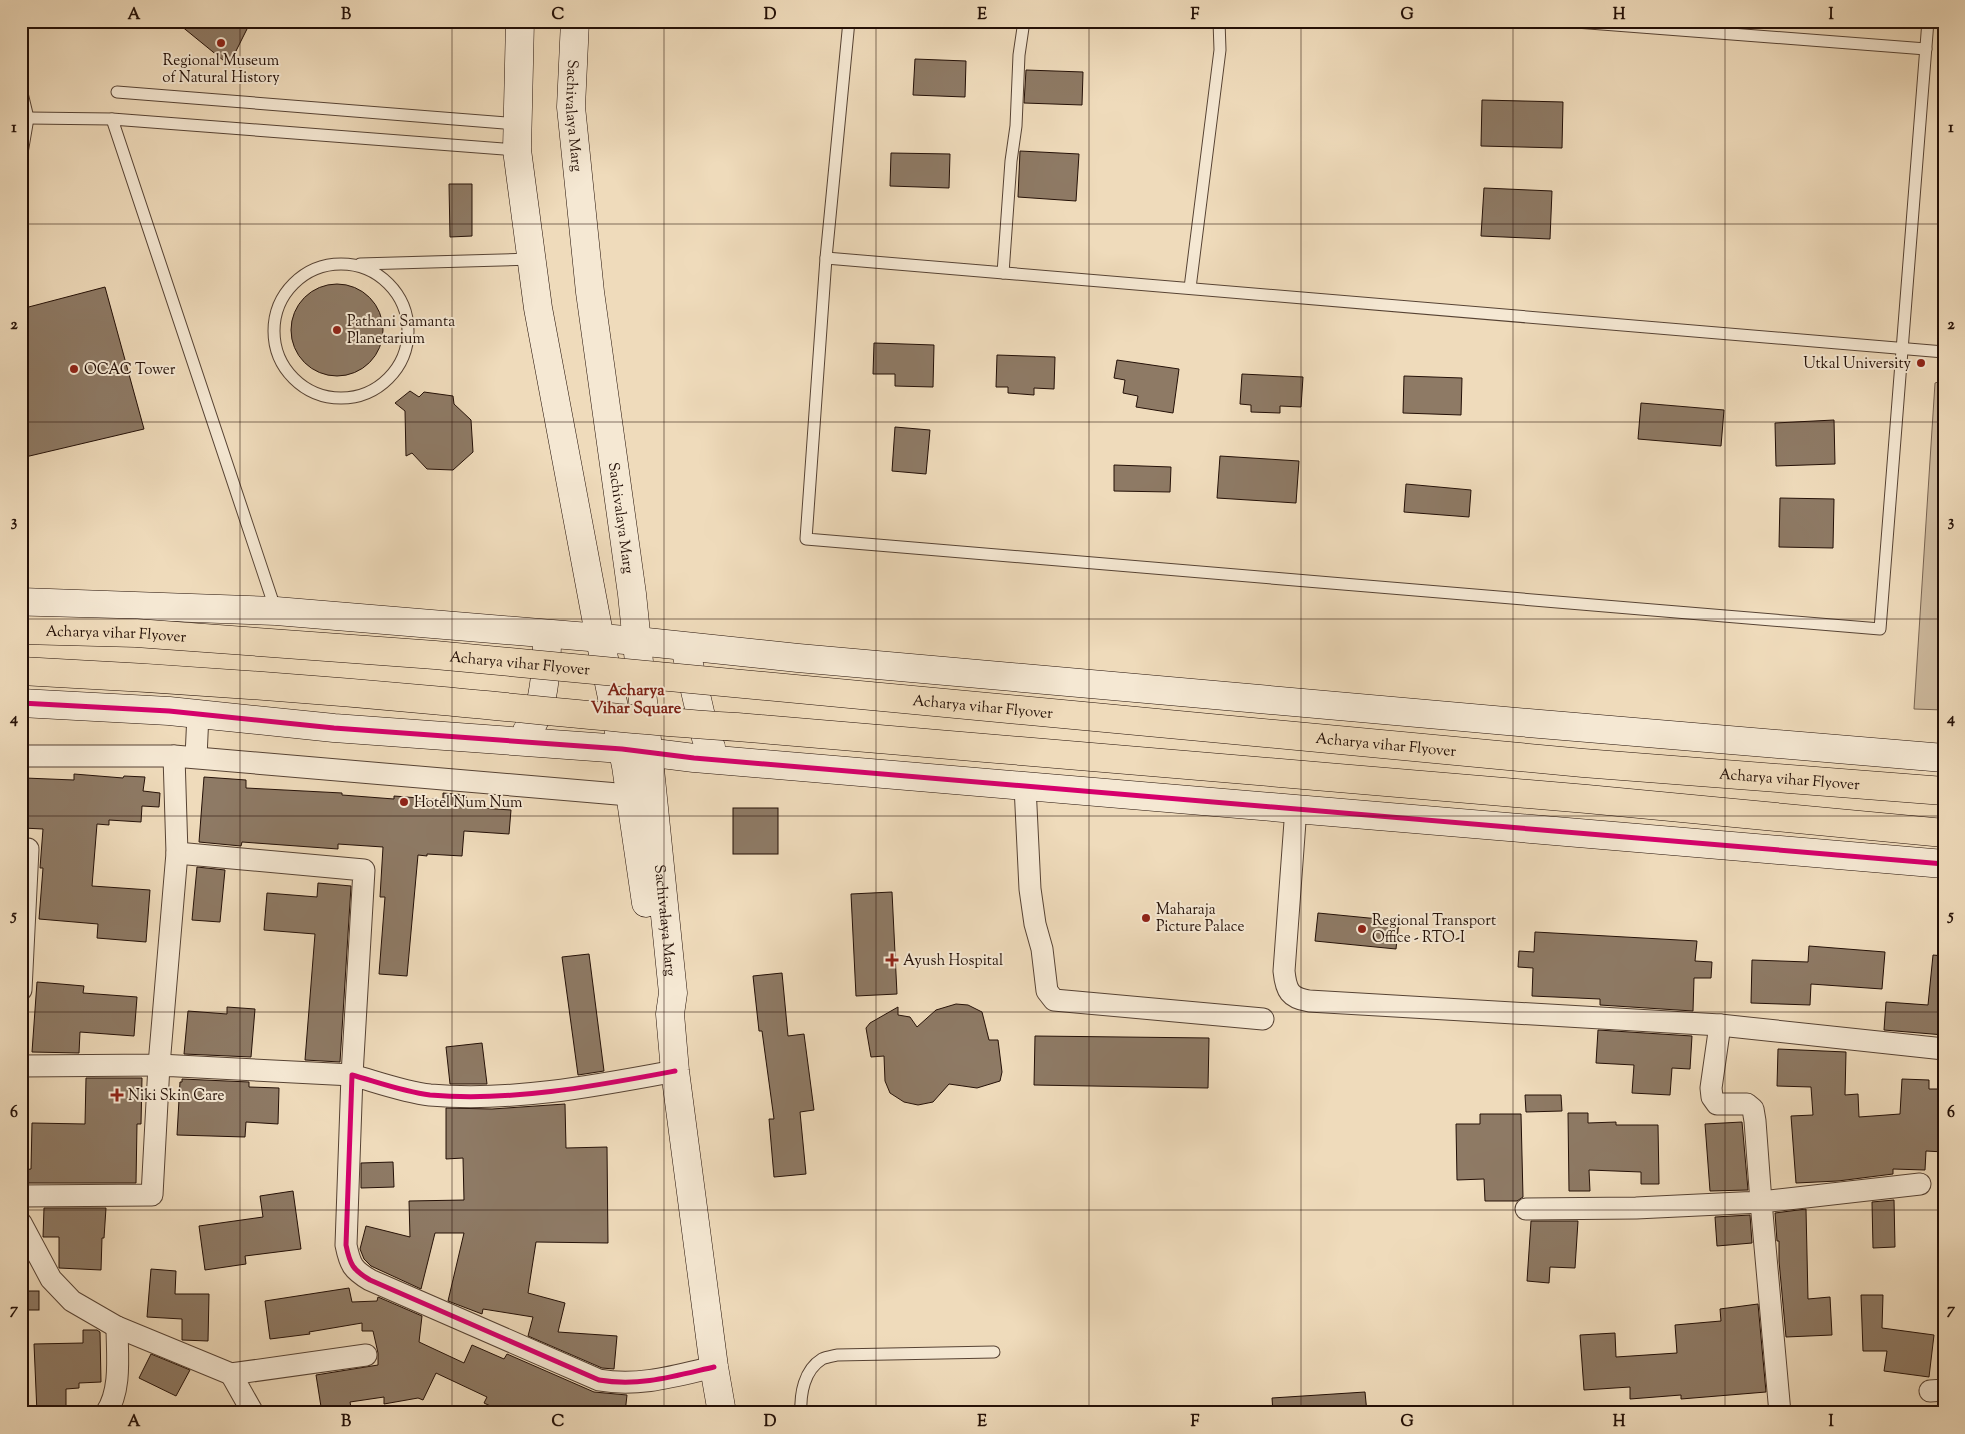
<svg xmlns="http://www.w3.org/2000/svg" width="1965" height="1434" font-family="'Sorts Mill Goudy',serif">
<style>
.green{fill:#ccb89c;stroke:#786452}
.building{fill:#8e7a65;stroke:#241007}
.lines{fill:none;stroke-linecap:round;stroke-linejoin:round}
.lane-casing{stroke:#574334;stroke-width:13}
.street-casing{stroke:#574334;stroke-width:23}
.secondary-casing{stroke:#241007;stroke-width:29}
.lane{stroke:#f5e8d3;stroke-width:11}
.street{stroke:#f5e8d3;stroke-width:21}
.secondary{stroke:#f5e8d3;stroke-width:28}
.highway-bridge-casing{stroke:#241007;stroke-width:29;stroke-linecap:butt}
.highway-bridge{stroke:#efdbbb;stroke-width:28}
.cycleway-casing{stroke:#f5e8d3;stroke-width:8}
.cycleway{stroke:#d6006c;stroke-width:5}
.grid{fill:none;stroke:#241007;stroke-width:1;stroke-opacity:0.55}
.poi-dot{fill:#8f2418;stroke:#f5e8d3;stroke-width:2}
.labels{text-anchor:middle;stroke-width:4;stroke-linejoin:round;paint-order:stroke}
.poi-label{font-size:15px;fill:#241007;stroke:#f5e8d3;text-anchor:start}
.street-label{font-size:15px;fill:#241007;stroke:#f5e8d3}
.neighbourhood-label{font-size:16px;font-weight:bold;fill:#7a1f14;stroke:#f5e8d3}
.neatline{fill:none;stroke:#241007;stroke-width:2}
.grid-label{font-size:16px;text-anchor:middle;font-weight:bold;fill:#241007}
</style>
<rect width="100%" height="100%" fill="#efdbbb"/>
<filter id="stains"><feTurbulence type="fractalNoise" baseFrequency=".004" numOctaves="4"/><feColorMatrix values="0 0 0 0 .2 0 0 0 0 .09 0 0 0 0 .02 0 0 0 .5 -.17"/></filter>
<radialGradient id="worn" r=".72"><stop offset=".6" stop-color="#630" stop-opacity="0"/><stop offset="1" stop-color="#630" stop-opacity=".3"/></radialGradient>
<polygon class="green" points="1944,380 1944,710 1914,709 1935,383"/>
<g class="building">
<polygon points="175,21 251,21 229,65"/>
<polygon points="915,59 966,61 965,97 913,95"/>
<polygon points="1026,70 1083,72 1082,105 1024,103"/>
<polygon points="1482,100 1563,102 1562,148 1481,146"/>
<polygon points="1020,151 1079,154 1076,201 1018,197"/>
<polygon points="891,153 950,154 949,188 890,186"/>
<polygon points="449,184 472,184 472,236 450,237"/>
<polygon points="1484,188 1552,191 1550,239 1481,236"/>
<circle cx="337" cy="330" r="46"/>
<polygon points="105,287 144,429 21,458 21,309"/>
<polygon points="874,343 934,345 933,387 895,386 895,374 873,374"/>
<polygon points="997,355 1055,357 1054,389 1034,388 1034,395 1008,393 1008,387 996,387"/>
<polygon points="1117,360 1179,369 1173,413 1136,407 1138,396 1123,393 1125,380 1114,378"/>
<polygon points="1242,374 1303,377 1301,407 1280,406 1280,413 1251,412 1251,405 1240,404"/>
<polygon points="1404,376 1462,378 1461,415 1403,413"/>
<polygon points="410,391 419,397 424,392 453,396 454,404 471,420 473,452 453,470 427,469 412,453 406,456 405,411 395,403"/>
<polygon points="1641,403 1724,410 1721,446 1638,439"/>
<polygon points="1834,420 1835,464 1776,466 1775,423"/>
<polygon points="895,427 930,430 926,474 892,471"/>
<polygon points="1220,456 1299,461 1296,503 1217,498"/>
<polygon points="1114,465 1171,467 1170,492 1114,491"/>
<polygon points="1406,484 1471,490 1469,517 1404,512"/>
<polygon points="1780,498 1834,499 1833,548 1779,547"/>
<polygon points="74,774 123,778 124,776 145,777 143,791 160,793 159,807 142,806 141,822 109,820 109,825 97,824 92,886 150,890 146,942 97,938 98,924 39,919 43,868 40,868 43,829 23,828 25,778 74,780"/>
<polygon points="204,777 246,780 246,788 342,793 342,795 394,799 394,796 443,800 443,793 466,795 466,807 511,810 509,834 464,831 462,856 427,854 427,856 418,855 407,976 379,974 385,897 380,897 383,847 338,844 338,849 242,842 241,846 199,842"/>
<rect x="733" y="808" width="45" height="46"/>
<polygon points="197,867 225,870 220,922 192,920"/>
<polygon points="318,883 351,886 340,1062 305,1060 315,934 264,930 267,893 317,897"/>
<polygon points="892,892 897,994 856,996 851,894"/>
<polygon points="1318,913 1399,921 1396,949 1315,941"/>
<polygon points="1535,932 1697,941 1695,961 1712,962 1711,978 1694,978 1693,1011 1600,1005 1600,999 1532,996 1533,968 1518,967 1519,951 1534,952"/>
<polygon points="1809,946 1885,952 1882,989 1811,984 1810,1005 1751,1003 1752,960 1808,962"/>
<polygon points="589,954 604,1071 578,1075 562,957"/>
<polygon points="1933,955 1944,956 1944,1035 1884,1030 1886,1002 1928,1005"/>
<polygon points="782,973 788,1036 804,1034 814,1110 800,1112 806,1174 774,1177 769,1119 774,1119 762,1031 759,1031 753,976"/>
<polygon points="37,982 84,986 83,993 137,997 134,1036 80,1032 79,1053 32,1052"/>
<polygon points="956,1004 968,1005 982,1012 989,1040 998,1040 1002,1072 1000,1081 977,1088 949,1084 933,1102 918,1105 904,1102 890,1093 885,1081 884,1056 871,1057 866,1028 870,1023 898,1007 898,1015 910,1017 917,1027 936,1010"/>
<polygon points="227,1007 255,1009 251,1057 184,1054 188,1011 227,1014"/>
<polygon points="1598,1030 1692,1036 1690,1069 1672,1068 1670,1095 1632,1093 1634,1065 1596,1063"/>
<polygon points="1035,1036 1209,1038 1208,1088 1034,1085"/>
<polygon points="482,1043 487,1084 450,1084 446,1047"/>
<polygon points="1778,1049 1846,1052 1845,1095 1858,1094 1859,1117 1900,1114 1902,1079 1929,1080 1929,1089 1944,1089 1944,1152 1926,1151 1925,1170 1893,1169 1893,1174 1838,1181 1796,1183 1791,1116 1813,1115 1811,1087 1777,1086"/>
<polygon points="86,1078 142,1078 141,1124 137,1124 136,1183 24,1183 23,1170 31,1169 32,1123 85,1124"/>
<polygon points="182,1079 249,1082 249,1087 279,1088 278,1124 246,1122 245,1137 177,1135 180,1082 182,1082"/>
<polygon points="1525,1095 1561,1095 1562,1111 1526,1112"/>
<polygon points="565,1104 566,1148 607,1147 608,1243 536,1242 528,1293 565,1303 558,1332 617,1336 614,1369 602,1368 528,1336 533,1317 483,1309 482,1314 448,1301 464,1233 435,1233 421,1289 371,1266 364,1259 360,1249 366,1226 410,1237 409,1201 464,1200 463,1158 446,1159 446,1108 492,1109"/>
<polygon points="1568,1113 1588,1113 1588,1123 1616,1122 1616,1125 1658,1125 1659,1184 1641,1184 1641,1172 1589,1170 1590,1191 1569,1191"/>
<polygon points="1480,1114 1521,1114 1523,1197 1517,1201 1485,1201 1484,1179 1457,1180 1456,1124 1480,1124"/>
<polygon points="1742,1122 1748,1190 1710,1191 1705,1124"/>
<polygon points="393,1162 394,1187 361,1188 361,1163"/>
<polygon points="293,1191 301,1249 245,1256 246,1264 205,1270 199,1226 263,1217 260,1196"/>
<polygon points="1894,1200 1895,1247 1873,1248 1872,1202"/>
<polygon points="44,1208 106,1208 104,1238 102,1238 101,1270 59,1268 59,1237 43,1237"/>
<polygon points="1806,1209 1808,1299 1830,1297 1832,1335 1786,1337 1779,1261 1779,1241 1777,1241 1775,1213"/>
<polygon points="1750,1215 1752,1243 1717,1246 1715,1217"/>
<polygon points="1531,1221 1578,1221 1575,1268 1550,1267 1549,1283 1527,1281"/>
<polygon points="151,1269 176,1271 175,1294 209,1294 208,1341 182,1340 182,1319 147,1317"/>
<polygon points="349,1288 352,1302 377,1301 378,1297 422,1316 419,1342 464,1363 472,1345 504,1359 507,1354 594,1392 627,1395 625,1413 505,1413 484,1403 487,1397 436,1373 423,1400 418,1398 384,1404 384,1397 350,1402 352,1413 322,1413 316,1375 378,1365 378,1353 373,1331 362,1331 362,1323 309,1332 310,1334 270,1339 265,1301"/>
<rect x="21" y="1291" width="18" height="19"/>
<polygon points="1861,1295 1883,1295 1882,1328 1934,1335 1929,1377 1884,1371 1887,1351 1863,1351"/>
<polygon points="1758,1304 1766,1392 1681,1399 1681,1395 1630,1399 1630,1387 1584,1390 1580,1335 1615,1333 1616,1357 1677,1353 1675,1325 1721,1321 1720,1309"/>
<polygon points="83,1330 97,1330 100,1332 101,1382 79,1383 79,1388 66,1389 66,1413 37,1413 34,1344 83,1343"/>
<polygon points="151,1354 190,1370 176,1396 139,1378"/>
<polygon points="1365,1392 1367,1413 1273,1413 1272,1398"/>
</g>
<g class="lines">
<defs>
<g id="lane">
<path d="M 849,21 L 826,258 L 806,539 C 1164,567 1522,601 1880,629 L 1928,21"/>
<polyline points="1563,21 1926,49"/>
<polyline points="21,89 28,118 21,159"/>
<polyline points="117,92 518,124"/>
<polyline points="28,118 112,119"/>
<polyline points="826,258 1944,352"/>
<circle cx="341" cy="331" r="67"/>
<polyline points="360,264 532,259"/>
<polyline points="1003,273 1011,161 1016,126 1019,55 1024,21"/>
<polyline points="1190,288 1220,50 1219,21"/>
<polyline points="276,611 112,119 517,150"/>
<path d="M 801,1413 C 800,1394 804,1370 822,1359 C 826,1357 833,1356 837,1355 L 994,1352"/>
</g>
<g id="street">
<polyline points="21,756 174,756 629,795"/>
<polyline points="196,757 198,714"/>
<polyline points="1025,786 1030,889 1035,924 1042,949 1047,991 1054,1000 1263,1019"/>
<path d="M 1296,808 L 1284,971 C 1286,991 1290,998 1309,1001 L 1720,1025 L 1944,1049"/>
<polyline points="21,990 28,849"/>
<polyline points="21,1066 159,1065 177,853 174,756"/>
<path d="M 675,1071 C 595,1086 512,1102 430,1095 C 404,1092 377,1082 352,1075 L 346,1245 C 350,1265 353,1270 370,1280 L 599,1380 C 639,1387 675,1376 714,1367"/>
<polyline points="21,1196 152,1195 159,1065 352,1075 364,870 177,853"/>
<polyline points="1526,1209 1636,1208 1761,1202 1755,1121 1753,1109 1747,1104 1717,1104 1712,1097 1711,1088 1720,1025"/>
<polyline points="21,1223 51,1279 72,1301 117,1327 231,1374 366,1355"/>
<polyline points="231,1374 253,1413"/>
<polyline points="1930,1391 1944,1390"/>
<path d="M 106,1413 C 122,1390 117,1353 117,1327"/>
<polyline points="1780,1413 1761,1202 1920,1184"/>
</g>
<g id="secondary">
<polyline points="520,21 517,150 538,308 600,639 626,766 646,903"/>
<path id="s1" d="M 575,21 L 571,107 L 590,292 L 632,594 L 673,993 L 670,1014 L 675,1071 L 714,1367 L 722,1413"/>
<polyline points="21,602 276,611 637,641 798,658 1540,724 1944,758"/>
<polyline points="687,656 706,738 711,747"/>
<polyline points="21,703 169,711 334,728 622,749 694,758 1944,864"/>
<path d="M 527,731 C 544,716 547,663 547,641"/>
</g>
</defs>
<use href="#lane" class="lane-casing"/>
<use href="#street" class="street-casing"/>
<use href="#secondary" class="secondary-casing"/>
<use href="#lane" class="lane"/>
<use href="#street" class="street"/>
<use href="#secondary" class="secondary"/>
<defs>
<g id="highway-bridge">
<path id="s2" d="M 21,630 L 136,633 L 435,655 L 1583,763 L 1944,791"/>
<path d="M 21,671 C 162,678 303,688 443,701 C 541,710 638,721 737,727 L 1587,799 L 1944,833"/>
</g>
</defs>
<use href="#highway-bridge" class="highway-bridge-casing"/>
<use href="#highway-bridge" class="highway-bridge"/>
<defs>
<g id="cycleway">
<polyline points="21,703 169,711 334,728 622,749 694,758 1944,864"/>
<path d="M 675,1071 C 595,1086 512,1102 430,1095 C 404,1092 377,1082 352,1075 L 346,1245 C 350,1265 353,1270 370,1280 L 599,1380 C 639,1387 675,1376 714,1367"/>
</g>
</defs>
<use href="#cycleway" class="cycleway-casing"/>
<use href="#cycleway" class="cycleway"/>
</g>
<path class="grid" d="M 240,21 L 240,1413M 452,21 L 452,1413M 664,21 L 664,1413M 876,21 L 876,1413M 1089,21 L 1089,1413M 1301,21 L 1301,1413M 1513,21 L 1513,1413M 1725,21 L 1725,1413M 21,224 L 1944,224M 21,422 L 1944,422M 21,619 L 1944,619M 21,816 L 1944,816M 21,1012 L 1944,1012M 21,1210 L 1944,1210"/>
<g class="poi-dot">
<circle cx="221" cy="43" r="5"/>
<circle cx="337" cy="330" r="5"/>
<circle cx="1921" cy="363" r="5"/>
<circle cx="74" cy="369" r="5"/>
<circle cx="404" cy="802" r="5"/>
<circle cx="1146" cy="918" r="5"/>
<circle cx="1362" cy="929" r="5"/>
<path d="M889.5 952.5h5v5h5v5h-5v5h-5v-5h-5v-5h5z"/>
<path d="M114.5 1087.5h5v5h5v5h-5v5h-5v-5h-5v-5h5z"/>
</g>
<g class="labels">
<g class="poi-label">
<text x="221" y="65" text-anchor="middle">Regional Museum<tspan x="221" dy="17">of Natural History</tspan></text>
<text x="347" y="326">Pathani Samanta<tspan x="347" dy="17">Planetarium</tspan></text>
<text x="1911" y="368" text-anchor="end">Utkal University</text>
<text x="84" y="374">OCAC Tower</text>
<text x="414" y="807">Hotel Num Num</text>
<text x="1156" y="914">Maharaja<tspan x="1156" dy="17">Picture Palace</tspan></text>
<text x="1372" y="925">Regional Transport<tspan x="1372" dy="17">Office - RTO-I</tspan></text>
<text x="903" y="965">Ayush Hospital</text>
<text x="128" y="1100">Niki Skin Care</text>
</g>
<g class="street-label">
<text dy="5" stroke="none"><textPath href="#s1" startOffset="95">Sachivalaya Marg</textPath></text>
<text dy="5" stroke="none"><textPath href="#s1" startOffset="500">Sachivalaya Marg</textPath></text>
<text dy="5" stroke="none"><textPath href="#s2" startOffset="95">Acharya vihar Flyover</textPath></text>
<text dy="5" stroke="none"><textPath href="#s2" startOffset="500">Acharya vihar Flyover</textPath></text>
<text dy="5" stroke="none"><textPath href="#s2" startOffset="965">Acharya vihar Flyover</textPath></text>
<text dy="5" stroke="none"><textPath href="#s2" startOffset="1370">Acharya vihar Flyover</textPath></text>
<text dy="5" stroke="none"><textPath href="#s2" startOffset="1775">Acharya vihar Flyover</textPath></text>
<text dy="5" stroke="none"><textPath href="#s1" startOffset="905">Sachivalaya Marg</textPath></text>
</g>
<g class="neighbourhood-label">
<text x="636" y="695">Acharya<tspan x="636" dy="18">Vihar Square</tspan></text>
</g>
</g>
<rect width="1965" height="1434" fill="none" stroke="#efdbbb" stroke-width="55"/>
<rect x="28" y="28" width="1910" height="1378" class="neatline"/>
<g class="grid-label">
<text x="134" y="19">A</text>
<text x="346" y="19">B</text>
<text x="558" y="19">C</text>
<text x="770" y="19">D</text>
<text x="982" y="19">E</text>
<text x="1195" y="19">F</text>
<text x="1407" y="19">G</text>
<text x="1619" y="19">H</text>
<text x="1831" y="19">I</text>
<text x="14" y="132">1</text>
<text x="1951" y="132">1</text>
<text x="14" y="329">2</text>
<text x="1951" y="329">2</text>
<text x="14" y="526">3</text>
<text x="1951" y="526">3</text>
<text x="14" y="723">4</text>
<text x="1951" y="723">4</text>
<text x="14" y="920">5</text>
<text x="1951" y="920">5</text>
<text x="14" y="1117">6</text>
<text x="1951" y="1117">6</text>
<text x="14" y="1314">7</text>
<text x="1951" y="1314">7</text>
<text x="134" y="1426">A</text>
<text x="346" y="1426">B</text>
<text x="558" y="1426">C</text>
<text x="770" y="1426">D</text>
<text x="982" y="1426">E</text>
<text x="1195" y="1426">F</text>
<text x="1407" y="1426">G</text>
<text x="1619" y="1426">H</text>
<text x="1831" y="1426">I</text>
</g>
<rect width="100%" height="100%" filter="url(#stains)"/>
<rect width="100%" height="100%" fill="url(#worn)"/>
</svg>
